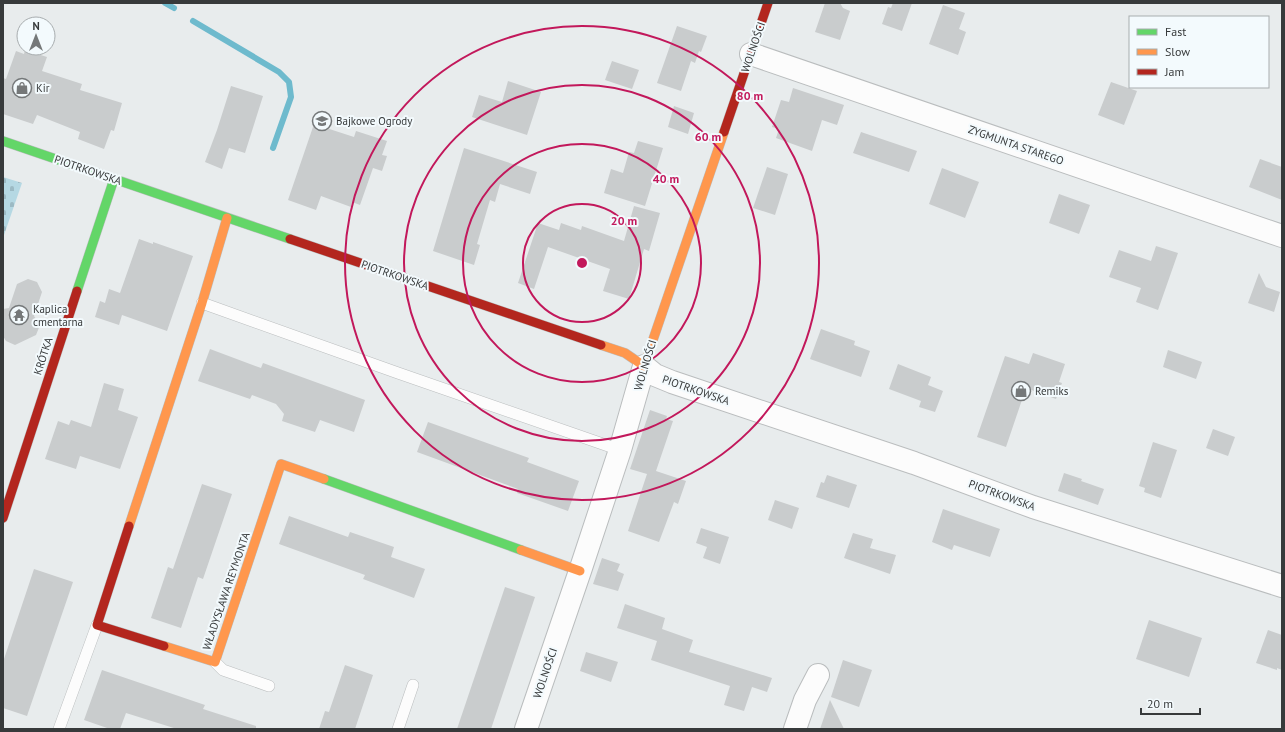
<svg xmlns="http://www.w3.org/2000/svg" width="1285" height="732" font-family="'PT Sans',sans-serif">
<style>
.cemetery{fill:url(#cemetery-stones)}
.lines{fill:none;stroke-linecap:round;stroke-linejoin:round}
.stream{stroke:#6ebacd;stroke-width:6}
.building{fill:#c9cccd}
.lane-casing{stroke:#babdbe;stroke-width:12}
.street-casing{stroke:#babdbe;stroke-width:24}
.fast-casing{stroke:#babdbe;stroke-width:10}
.slow-casing{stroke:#babdbe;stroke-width:10}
.jam-casing{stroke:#babdbe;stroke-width:10}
.lane{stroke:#fcfcfc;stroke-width:11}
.street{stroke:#fcfcfc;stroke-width:22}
.fast{stroke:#63d668;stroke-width:9}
.slow{stroke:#ff974d;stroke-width:9}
.jam{stroke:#b3261e;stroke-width:9}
.ring{fill:none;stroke:#c2185b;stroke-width:2}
.labels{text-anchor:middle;stroke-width:4;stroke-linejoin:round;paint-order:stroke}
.street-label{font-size:11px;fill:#373a3b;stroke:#f3fafd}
.poi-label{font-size:11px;fill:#373a3b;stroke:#f3fafd;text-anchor:start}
.centre{fill:#c2185b;stroke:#f3fafd;stroke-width:2}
.ring-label{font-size:12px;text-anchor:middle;font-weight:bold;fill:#c2185b;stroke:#f3fafd;stroke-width:4;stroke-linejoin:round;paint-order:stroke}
</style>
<defs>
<pattern id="cemetery-stones" width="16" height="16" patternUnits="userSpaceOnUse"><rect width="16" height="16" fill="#b5d8e3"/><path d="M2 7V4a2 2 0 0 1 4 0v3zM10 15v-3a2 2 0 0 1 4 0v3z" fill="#9cbac4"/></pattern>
</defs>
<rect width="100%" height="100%" fill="#e8eced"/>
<polygon class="cemetery" points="3,177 22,183 3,238"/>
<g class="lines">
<g class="stream">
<polyline points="165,3 174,8"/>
<polyline points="193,21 279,72 289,82 291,97 273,148"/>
</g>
</g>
<g class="building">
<polygon points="825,3 840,3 843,8 850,11 840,40 815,32"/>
<polygon points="893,3 912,3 902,31 882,24 888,7 891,8"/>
<polygon points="943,5 965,13 959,29 966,32 958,55 929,44"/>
<polygon points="677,26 707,36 701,52 699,51 695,63 691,61 681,91 657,83"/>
<polygon points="25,50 47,57 42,71 82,84 80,90 122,103 114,131 111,130 104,149 78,139 80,132 37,115 33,124 3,114 3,78 6,79 16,51 24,54"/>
<polygon points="612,61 639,70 632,89 605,80"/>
<polygon points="508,81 541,92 527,135 472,117 479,95 502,102"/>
<polygon points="1111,82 1137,91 1124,125 1098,115"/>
<polygon points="231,86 263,96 245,153 229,148 222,169 205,162 217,130"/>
<polygon points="793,88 844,105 837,125 822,120 812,151 776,138 779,129 772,127 781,100 789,102"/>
<polygon points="674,106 694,113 688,134 668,127"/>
<polygon points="314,124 354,137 356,131 387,141 382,155 387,156 382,171 373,168 360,205 352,202 351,207 321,196 316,210 288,200"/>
<polygon points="861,132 917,151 909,172 853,153"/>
<polygon points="638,141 663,148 645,206 604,193 611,169 623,173 629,152 634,153"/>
<polygon points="464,148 537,172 530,194 500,184 495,202 490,200 477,244 480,245 474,265 433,251"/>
<polygon points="1260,159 1282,167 1282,200 1249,187"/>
<polygon points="767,167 788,174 775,215 753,208"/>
<polygon points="942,168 979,182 965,218 929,204"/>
<polygon points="1059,194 1090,205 1079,234 1049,223"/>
<polygon points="634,206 660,213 649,251 644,249 629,299 603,291 610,269 548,247 534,289 518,283 538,223 559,230 561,223 581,230 582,226 624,241"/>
<polygon points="139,239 153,244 153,242 193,256 167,331 122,315 119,325 95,317 100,301 105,303 109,289 120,293"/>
<polygon points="1156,246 1178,253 1158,310 1136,302 1141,288 1109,277 1119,250 1151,261"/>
<polygon points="1259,273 1266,287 1280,292 1274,312 1248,303"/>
<polygon points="28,279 37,282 42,292 34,316 40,325 36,335 15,345 6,341 3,336 3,309 9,308 17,284"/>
<polygon points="821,329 855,341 854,345 870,351 861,377 810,359"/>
<polygon points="210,349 261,368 263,363 365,400 354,432 320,420 315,432 282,421 284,414 276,404 252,395 250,399 198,381"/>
<polygon points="1168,350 1202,362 1196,379 1163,367"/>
<polygon points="1033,353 1065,364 1059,382 1062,383 1056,399 1026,388 1006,447 977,437 1005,356 1029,364"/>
<polygon points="898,364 931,377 928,385 943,391 935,412 919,407 921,401 889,389"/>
<polygon points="104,383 124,389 118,410 138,417 120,469 80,456 76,469 45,459 58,421 69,425 71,420 91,427"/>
<polygon points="650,410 667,416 666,419 673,421 656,471 686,481 678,504 674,502 659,542 628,531 647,474 630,469"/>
<polygon points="428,422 529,458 527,462 579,481 568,511 517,493 518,489 417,452"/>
<polygon points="1213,429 1235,437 1228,456 1206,448"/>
<polygon points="1153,442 1177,450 1161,498 1144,492 1145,488 1139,486"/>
<polygon points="1064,473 1082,479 1081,481 1104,489 1098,505 1058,491"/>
<polygon points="827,475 857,485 849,508 816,497 821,482 824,483"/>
<polygon points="202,484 232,494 203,579 198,577 181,628 151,618 168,567 173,569"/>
<polygon points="775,500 799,508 792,529 768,520"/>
<polygon points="943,509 1000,529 990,557 954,545 952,550 932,542"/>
<polygon points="289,516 348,537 350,532 394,547 391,557 425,569 414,598 363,579 365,575 279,544"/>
<polygon points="701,528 729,537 720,564 703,558 707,547 696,543"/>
<polygon points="853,533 873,539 870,548 896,555 890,574 844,558"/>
<polygon points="602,558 620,564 617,571 624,574 618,591 593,584"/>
<polygon points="34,569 73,582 27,716 3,708 3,662"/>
<polygon points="505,587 535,597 491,729 457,729"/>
<polygon points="625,604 665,618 662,629 693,640 689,652 772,678 767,692 752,687 744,711 724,705 730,686 651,660 657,641 617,628"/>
<polygon points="1149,620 1202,638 1189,677 1136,659"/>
<polygon points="1268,630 1282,635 1282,670 1277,668 1277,670 1256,663"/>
<polygon points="586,652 618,662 611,682 580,671"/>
<polygon points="843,660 872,670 859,707 831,697"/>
<polygon points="345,665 373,675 355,729 319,729 325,711 329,712"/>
<polygon points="102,670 205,705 203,709 256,726 256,729 177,729 126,713 120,729 110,729 84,720"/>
<polygon points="830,700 844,729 820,729"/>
</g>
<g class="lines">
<defs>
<g id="lane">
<polyline points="202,303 398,373 620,450"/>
<polyline points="215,662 223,670 269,686"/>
<polyline points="59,729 97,625"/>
<polyline points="398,729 413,685"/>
</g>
<g id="street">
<polyline points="751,54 1282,236"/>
<polyline points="526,729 580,571 620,450 644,366 655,375 672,382 914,463 1033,507 1282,586"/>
<polyline points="795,729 805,700 818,675"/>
</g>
<g id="fast">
<polyline points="3,141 290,239"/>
<polyline points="77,291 114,179"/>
<polyline points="324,479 521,550"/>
</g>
<g id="slow">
<polyline points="601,345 625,353 644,366 724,132"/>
<polyline points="129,526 202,303 227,218"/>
<polyline points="521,550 580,571"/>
<polyline points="164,646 215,662 281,464 324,479"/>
</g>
<g id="jam">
<polyline points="724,132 768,3"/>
<polyline points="290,239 601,345"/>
<polyline points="3,518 77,291"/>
<polyline points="129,526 97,625 164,646"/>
</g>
</defs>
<use href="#lane" class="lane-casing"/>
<use href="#street" class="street-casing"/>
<use href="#fast" class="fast-casing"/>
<use href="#slow" class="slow-casing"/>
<use href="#jam" class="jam-casing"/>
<use href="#lane" class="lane"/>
<use href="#street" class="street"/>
<use href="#fast" class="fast"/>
<use href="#slow" class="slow"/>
<use href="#jam" class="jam"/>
</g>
<g class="ring">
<circle cx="582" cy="263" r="59"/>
<circle cx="582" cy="263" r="119"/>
<circle cx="582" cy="263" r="178"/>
<circle cx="582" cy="263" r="237"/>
</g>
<defs>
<symbol id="shop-ring" viewBox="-11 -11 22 22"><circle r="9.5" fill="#f3fafd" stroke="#757879" stroke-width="1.5"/><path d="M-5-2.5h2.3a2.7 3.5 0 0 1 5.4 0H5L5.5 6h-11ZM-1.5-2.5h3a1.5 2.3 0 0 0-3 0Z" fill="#757879"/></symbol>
<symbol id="school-ring" viewBox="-11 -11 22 22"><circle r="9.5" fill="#f3fafd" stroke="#757879" stroke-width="1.5"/><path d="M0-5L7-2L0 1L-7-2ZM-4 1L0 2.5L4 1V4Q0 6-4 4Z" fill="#757879"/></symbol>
<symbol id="temple-ring" viewBox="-11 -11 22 22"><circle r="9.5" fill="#f3fafd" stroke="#757879" stroke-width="1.5"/><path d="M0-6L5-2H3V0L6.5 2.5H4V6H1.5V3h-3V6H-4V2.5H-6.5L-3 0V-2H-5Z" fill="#757879"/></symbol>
</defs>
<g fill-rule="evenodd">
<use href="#shop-ring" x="11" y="77" width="22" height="22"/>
<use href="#school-ring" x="311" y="110" width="22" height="22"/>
<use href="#temple-ring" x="8" y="304" width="22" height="22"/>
<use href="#shop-ring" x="1010" y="380" width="22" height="22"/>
</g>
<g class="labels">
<g class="street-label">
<text transform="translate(753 47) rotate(-71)" y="4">WOLNOŚCI</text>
<text transform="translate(1016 145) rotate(19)" y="4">ZYGMUNTA STAREGO</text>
<text transform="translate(88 170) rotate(19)" y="4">PIOTRKOWSKA</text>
<text transform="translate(395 275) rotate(19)" y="4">PIOTRKOWSKA</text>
<text transform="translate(43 356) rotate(-72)" y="4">KRÓTKA</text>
<text transform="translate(645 365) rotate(-73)" y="4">WOLNOŚCI</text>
<text transform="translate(696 390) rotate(19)" y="4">PIOTRKOWSKA</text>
<text transform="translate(1002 495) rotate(20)" y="4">PIOTRKOWSKA</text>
<text transform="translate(226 591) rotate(-71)" y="4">WŁADYSŁAWA REYMONTA</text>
<text transform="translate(545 673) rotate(-71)" y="4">WOLNOŚCI</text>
</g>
<g class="poi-label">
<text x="36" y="92">Kir</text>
<text x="336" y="125">Bajkowe Ogrody</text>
<text x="33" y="313">Kaplica<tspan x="33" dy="13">cmentarna</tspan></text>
<text x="1035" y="395">Remiks</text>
</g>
</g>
<circle cx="582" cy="263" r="6" class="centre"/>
<g class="ring-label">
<text x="750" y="100">80 m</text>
<text x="708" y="141">60 m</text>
<text x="666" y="183">40 m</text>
<text x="624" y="225">20 m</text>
</g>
<rect width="1285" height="732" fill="none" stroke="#373a3b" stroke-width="8"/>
<rect x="1129" y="16" width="140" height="72" fill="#f3fafd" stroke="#a8adaf"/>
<rect x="1137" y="29" width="20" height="6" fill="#63d668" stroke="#a8adaf"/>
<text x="1165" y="36" font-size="12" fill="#373a3b">Fast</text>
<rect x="1137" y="49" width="20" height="6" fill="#ff974d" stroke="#a8adaf"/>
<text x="1165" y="56" font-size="12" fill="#373a3b">Slow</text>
<rect x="1137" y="69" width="20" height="6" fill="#b3261e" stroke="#a8adaf"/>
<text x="1165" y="76" font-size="12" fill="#373a3b">Jam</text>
<g transform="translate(36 36)"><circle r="19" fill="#f3fafd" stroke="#a8adaf"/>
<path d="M0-3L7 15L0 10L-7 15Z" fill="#757879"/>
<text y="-6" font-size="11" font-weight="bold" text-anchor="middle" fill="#373a3b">N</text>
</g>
<path d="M1141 708v6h59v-6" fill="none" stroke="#373a3b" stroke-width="2"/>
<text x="1147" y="708" font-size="12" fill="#373a3b" stroke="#f3fafd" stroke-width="3" paint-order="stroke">20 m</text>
</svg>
